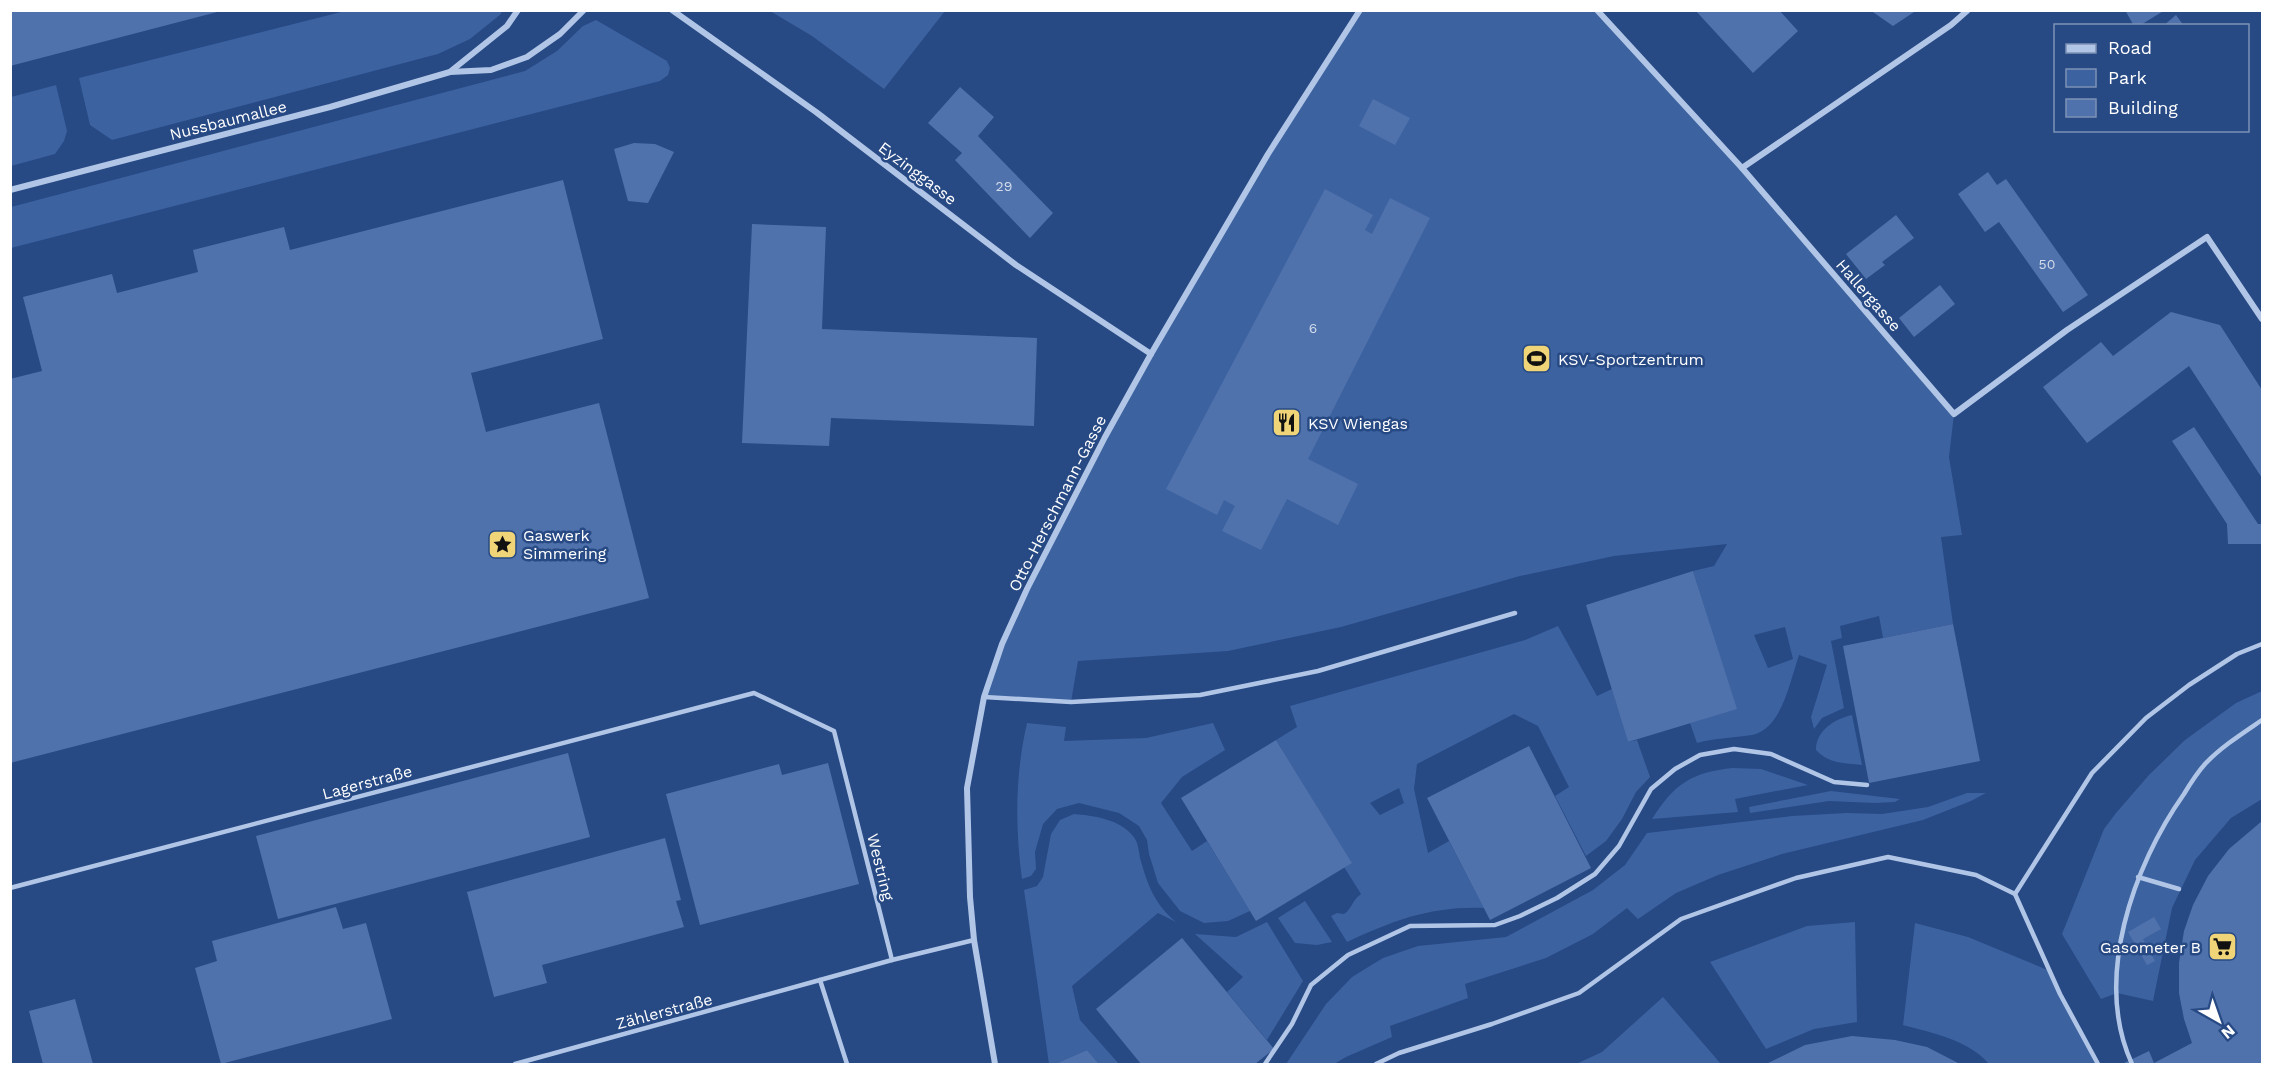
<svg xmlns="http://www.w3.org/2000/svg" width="2273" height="1075" font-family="'Work Sans',sans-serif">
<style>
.green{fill:#3c62a0;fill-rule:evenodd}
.building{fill:#5072ac}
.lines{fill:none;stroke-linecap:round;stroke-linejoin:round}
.service{stroke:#b1c6e7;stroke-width:4.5}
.minor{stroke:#b1c6e7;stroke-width:6}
.labels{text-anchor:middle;stroke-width:5;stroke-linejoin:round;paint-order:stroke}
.number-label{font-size:14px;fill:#d3dcea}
.street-label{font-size:16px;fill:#fff;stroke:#274984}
.poi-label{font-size:16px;fill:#fff;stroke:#274984;text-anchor:start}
</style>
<rect width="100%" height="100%" fill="#274984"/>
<g class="green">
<polygon points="345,11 502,11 501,14 470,39 438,54 112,140 90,125 79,78"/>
<polygon points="770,11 945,11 884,89 812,36"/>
<path d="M 1360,11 L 1597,11 L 1742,168 L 1954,414 L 1949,457 L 1962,535 L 1941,537 L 1953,624 L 1883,638 L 1879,616 L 1840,626 L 1842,638 L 1831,641 L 1844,708 L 1822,718 L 1814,729 L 1811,717 L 1827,665 L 1799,655 C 1790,681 1782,729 1752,735 C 1733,738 1716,738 1697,743 L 1690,723 L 1736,708 L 1693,571 L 1714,566 L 1727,544 L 1614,556 L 1520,576 L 1341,627 L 1228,651 L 1078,661 L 1071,702 L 984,697 L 1002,644 L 1105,437 L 1268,154 ZM 1785,627 L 1793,659 L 1768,668 L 1754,635 Z"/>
<polygon points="596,20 667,61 670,68 668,75 660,81 11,248 11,207 525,71 557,51 583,26"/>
<polygon points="56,85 67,131 64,141 55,154 11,166 11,97"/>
<path d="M 1558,626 L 1597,696 L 1612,689 L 1628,742 L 1637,740 L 1650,777 L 1636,792 L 1622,819 L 1606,841 L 1586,856 L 1555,796 L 1569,787 L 1538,726 L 1514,714 L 1417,764 L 1414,789 L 1428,853 L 1449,841 L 1484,908 C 1432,906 1394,920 1347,942 L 1331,916 L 1337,913 L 1344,914 C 1352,909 1352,900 1361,894 L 1344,867 L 1351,862 L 1276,740 L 1297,727 L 1290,706 L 1525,640 ZM 1399,788 L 1404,803 L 1380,815 L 1370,803 Z"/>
<polygon points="2262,691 2262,799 2231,818 2195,860 2172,908 2153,1001 2117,993 2101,999 2062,934 2104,829 2116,813 2149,775 2185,740 2236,703"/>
<path d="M 1852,715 L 1862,765 C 1844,763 1829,764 1816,750 C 1816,730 1835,719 1852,715 Z"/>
<path d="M 1027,723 L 1066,727 L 1064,741 L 1146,738 L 1213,723 L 1225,750 L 1182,777 L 1161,803 L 1192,851 L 1207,841 L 1250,911 L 1228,921 L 1204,923 L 1180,911 L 1158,883 L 1149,854 L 1147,840 L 1139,826 L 1119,813 L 1079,803 L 1057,809 L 1043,824 L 1035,852 L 1036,869 L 1031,876 L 1022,879 C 1015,827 1015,775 1027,723 Z"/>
<path d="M 1733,768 L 1761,769 L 1808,785 L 1735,799 L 1738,812 L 1652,819 C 1674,784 1692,772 1733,768 Z"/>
<polygon points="1831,791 1900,799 1895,802 1875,803 1829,801 1750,813 1749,807"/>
<polygon points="1967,793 1986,793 1971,801 1923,820 1782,854 1718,875 1676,893 1638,919 1627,908 1593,934 1546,958 1465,984 1468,998 1390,1026 1392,1037 1346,1057 1334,1064 1286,1064 1326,1004 1352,977 1383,958 1418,946 1506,937 1593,890 1625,865 1647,833 1792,816 1847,813 1882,814 1928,807"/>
<path d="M 1074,814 C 1095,816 1119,819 1133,836 C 1138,841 1139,852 1140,858 C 1148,886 1154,903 1176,922 L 1158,913 L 1072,986 L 1080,1020 L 1119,1064 L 1099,1064 L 1087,1050 L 1055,1064 L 1049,1064 L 1024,890 L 1037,886 L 1043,877 L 1051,834 L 1060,820 Z"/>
<polygon points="1305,901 1332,942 1317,945 1295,943 1278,918"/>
<polygon points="1267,922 1303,981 1267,1040 1227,992 1243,977 1195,934 1236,937"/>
<polygon points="1855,922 1857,1022 1814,1029 1766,1049 1710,962 1807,926"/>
<path d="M 1915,923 L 1968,937 L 2050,971 L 2098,1064 L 1989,1064 C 1969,1040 1932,1033 1903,1025 Z"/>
<polygon points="1663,997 1721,1064 1576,1064 1602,1052"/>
</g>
<g class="building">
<polygon points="10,10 221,10 221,11 10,66"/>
<polygon points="1695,10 1779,10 1798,31 1753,73"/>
<polygon points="1870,10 1917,10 1893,26"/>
<polygon points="2125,10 2165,10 2139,26 2134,26"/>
<polygon points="2176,15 2184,26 2163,26"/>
<polygon points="960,87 994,117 978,136 1053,213 1030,238 955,160 962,153 928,123"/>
<polygon points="1373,99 1410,118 1395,145 1359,126"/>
<polygon points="634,143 655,144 674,152 648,203 628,201 614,149"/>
<polygon points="1988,172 1997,185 2006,179 2088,295 2063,312 1999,222 1985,232 1958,194"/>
<polygon points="563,180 603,339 471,373 486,432 599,403 649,598 10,763 10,379 42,371 23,297 112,274 117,293 198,272 193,250 284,227 290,250"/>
<polygon points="1325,189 1373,215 1365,230 1372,234 1390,198 1430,218 1308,459 1358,484 1338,525 1287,499 1261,550 1222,531 1235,506 1224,500 1217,515 1166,489"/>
<polygon points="1896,215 1914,238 1882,262 1885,265 1866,279 1846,254"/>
<polygon points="752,224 826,227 822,329 1037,338 1034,426 831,418 829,446 742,443"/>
<polygon points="1940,285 1955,304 1914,337 1899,318"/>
<polygon points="2171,312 2220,325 2262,390 2262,478 2189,366 2087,443 2043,387 2101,342 2113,356"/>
<polygon points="2194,427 2258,524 2262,524 2262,544 2228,544 2227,524 2172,441"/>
<polygon points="1693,571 1737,709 1628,742 1586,605"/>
<polygon points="1953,624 1980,761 1869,783 1843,646"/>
<polygon points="1276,740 1352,863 1256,921 1181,798"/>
<polygon points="1529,746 1591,868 1490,920 1427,798"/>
<polygon points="568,753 590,837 278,919 256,836"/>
<polygon points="828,763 859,884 700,925 666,794 779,764 782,775"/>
<polygon points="2262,821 2262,1064 2122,1064 2149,1051 2154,1063 2192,1043 2184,1019 2179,993 2179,963 2184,931 2193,905 2208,876 2229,849"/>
<polygon points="665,838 681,900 676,901 684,927 542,965 547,983 494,997 467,892"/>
<polygon points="336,907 343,929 366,923 392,1019 221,1064 195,968 217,961 212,941"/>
<polygon points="2154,917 2161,929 2143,939 2155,961 2147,965 2128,932"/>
<polygon points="1182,938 1274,1049 1255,1064 1141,1064 1096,1009"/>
<polygon points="75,999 93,1064 43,1064 29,1011"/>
<polygon points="1852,1036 1895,1040 1927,1047 1960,1064 1766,1064 1805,1045"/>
<polygon points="1087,1050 1099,1064 1055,1064"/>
</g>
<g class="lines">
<g class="service">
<polyline points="984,697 1071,702 1200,695 1318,671 1515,613"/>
<polyline points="2138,877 2179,889"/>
<polyline points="10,888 754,693 834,731 892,960 820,980 847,1064"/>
<polyline points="892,960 974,940"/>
<polyline points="515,1064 820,980"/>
<polyline points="1265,1064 1292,1024 1311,985 1348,955 1410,926 1495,925 1520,916 1557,898 1595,874 1619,846 1651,789 1675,769 1700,755 1734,749 1771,754 1834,782 1867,785"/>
<polyline points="1376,1064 1399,1053 1492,1024 1579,993 1681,919 1796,878 1888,857 1976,875 2015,894"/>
<polyline points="2098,1064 2060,994 2015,894 2092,773 2146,718 2189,685 2237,654 2262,644"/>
<path d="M 2132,1064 C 2093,979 2133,866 2184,794 C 2190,784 2197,773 2205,764 C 2221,747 2243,733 2262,720"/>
</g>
<g class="minor">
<polyline points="672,10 816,112 1016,265 1151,354"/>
<polyline points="1597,10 1742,168 1954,414 2067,330 2207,237 2262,319"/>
<polyline points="451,71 507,26 518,10"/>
<polyline points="1742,168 1951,25 1968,10"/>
<polyline points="10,190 330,107 450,72 491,70 527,57 560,34 584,10"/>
<polyline points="995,1064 974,940 970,897 967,788 984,697 1002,644 1027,589 1105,437 1151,354 1268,154 1360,10"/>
</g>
</g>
<defs>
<symbol id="stadium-square" viewBox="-11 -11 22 22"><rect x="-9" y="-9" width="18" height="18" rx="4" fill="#efd577" stroke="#274984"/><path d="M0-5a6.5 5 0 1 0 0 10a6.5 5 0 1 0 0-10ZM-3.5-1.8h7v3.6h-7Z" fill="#111"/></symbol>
<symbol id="restaurant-square" viewBox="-11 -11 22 22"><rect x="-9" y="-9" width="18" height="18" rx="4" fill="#efd577" stroke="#274984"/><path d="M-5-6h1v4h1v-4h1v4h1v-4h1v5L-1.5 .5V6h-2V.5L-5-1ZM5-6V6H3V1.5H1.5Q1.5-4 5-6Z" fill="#111"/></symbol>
<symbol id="sight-square" viewBox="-11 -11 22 22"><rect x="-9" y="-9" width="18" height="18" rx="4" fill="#efd577" stroke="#274984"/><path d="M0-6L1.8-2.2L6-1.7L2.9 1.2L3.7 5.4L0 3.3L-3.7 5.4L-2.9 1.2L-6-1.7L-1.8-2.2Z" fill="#111"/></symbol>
<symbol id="supermarket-square" viewBox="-11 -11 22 22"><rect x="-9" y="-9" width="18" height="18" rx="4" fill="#efd577" stroke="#274984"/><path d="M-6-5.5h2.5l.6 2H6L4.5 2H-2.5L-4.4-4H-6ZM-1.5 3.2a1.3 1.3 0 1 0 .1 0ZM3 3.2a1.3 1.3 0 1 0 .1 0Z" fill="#111"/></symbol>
</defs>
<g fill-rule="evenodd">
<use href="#stadium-square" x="1520" y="342" width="33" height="33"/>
<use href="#restaurant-square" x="1270" y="406" width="33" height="33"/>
<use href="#sight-square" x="486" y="528" width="33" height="33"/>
<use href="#supermarket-square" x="2206" y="930" width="33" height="33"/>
</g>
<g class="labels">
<g class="number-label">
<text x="1004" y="191">29</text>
<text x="2047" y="269">50</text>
<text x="1313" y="333">6</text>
</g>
<g class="street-label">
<text transform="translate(228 120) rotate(-14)" y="6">Nussbaumallee</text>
<text transform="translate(918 173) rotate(37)" y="6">Eyzinggasse</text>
<text transform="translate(1869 295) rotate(49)" y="6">Hallergasse</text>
<text transform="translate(1057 503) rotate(-63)" y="6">Otto-Herschmann-Gasse</text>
<text transform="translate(367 782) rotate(-15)" y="6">Lagerstraße</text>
<text transform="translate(881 867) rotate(76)" y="6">Westring</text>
<text transform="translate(664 1011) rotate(-15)" y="6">Zählerstraße</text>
</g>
<g class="poi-label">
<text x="1558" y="365">KSV-Sportzentrum</text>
<text x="1308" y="429">KSV Wiengas</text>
<text x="523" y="541">Gaswerk<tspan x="523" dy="18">Simmering</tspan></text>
<text x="2201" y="953" text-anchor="end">Gasometer B</text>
</g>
</g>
<rect width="2273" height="1075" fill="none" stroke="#ffffff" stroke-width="24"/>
<rect x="2054" y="24" width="195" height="108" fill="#274984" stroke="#7d92b5" stroke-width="1.5"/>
<rect x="2066" y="44" width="30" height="9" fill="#b1c6e7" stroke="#7d92b5" stroke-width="1.5"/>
<text x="2108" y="54" font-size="18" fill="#ffffff">Road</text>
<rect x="2066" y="69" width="30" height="18" fill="#3c62a0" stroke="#7d92b5" stroke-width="1.5"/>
<text x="2108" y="84" font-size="18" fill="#ffffff">Park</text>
<rect x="2066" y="99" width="30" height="18" fill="#5072ac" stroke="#7d92b5" stroke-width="1.5"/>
<text x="2108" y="114" font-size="18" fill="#ffffff">Building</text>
<g transform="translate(2219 1021) rotate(140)" stroke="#274984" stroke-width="4.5" paint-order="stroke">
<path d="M0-4.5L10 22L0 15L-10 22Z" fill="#ffffff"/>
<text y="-9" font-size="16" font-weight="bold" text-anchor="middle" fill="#ffffff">N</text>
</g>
</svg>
